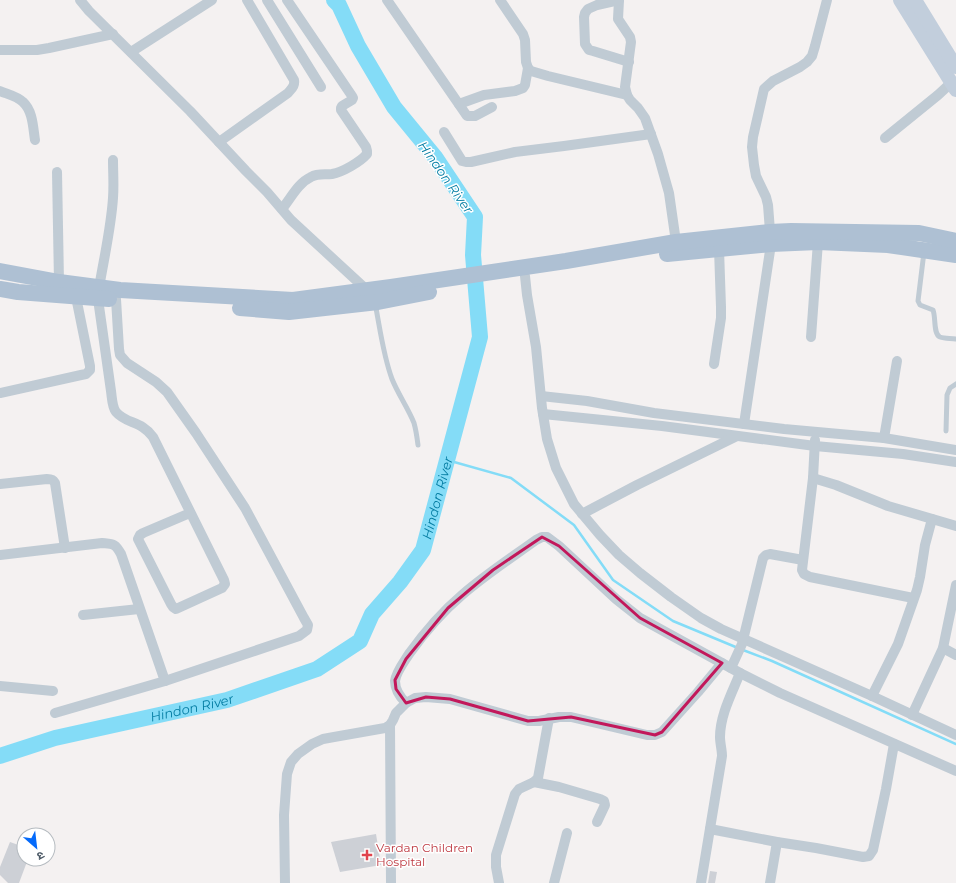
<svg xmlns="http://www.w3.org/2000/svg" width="956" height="883" font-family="Montserrat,'Noto Sans Devanagari',sans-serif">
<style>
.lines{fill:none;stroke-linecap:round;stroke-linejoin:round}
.stream{stroke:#84dcf7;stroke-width:2.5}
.river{stroke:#84dcf7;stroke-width:16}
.building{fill:#cdd0d6}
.lane{stroke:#c0cbd4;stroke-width:5}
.street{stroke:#c0cbd4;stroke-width:10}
.secondary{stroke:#c2cedc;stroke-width:14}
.primary{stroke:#aec0d3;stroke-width:16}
.marked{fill:none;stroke:#c2185b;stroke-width:3;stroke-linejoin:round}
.health-dot{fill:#e0444e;stroke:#fff;stroke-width:1.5}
.labels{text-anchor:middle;stroke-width:3;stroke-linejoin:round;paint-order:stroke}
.health-label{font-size:12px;fill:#be3a42;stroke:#fff;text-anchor:start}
.water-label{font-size:13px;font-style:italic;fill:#037ca2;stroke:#fff}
</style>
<rect width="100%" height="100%" fill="#f4f1f1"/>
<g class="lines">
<g class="stream">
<polyline points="447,460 511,478 574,525 613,580 673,621 738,648"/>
<polyline points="743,650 772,661 956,744"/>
</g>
<path class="river" id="s1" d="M 0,756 L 55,738 L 227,700 L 317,669 L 360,641 L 372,614 L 400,582 L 423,550 L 480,337 L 473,255 L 475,217 L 435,157 L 394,107 L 358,46 L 339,5 L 334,0"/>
</g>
<g class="building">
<polygon points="376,834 381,865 340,872 331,842"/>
<polygon points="10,842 24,847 24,859 28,859 19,883 8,883 0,875 0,867"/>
<polygon points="710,871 717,872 715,883 708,883"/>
</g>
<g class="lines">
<g class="lane">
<path d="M 924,252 L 918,301 L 920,305 L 933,310 C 936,317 933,334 940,337 C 945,339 951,338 956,339"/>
<path d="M 375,303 C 380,328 383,355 392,379 C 398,394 408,408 414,423 C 416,430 417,437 418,445"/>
<polyline points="946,431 947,395 950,388 956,384"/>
</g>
<g class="street">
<polyline points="80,0 89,11 190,111 246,171 267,192 291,220 369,292"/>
<polyline points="267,0 321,87"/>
<polyline points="387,0 467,116 475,116 492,107"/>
<polyline points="500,0 523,34 525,40 526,62 528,68 531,71 548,76 627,95"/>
<polyline points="619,0 618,19 630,37 631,42 625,87 627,95 630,100 638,108 645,118 658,154 669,193 676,242"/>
<polyline points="619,0 597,5 588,9 585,13 584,17 585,44 589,50 593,51 629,62"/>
<polyline points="0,50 37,50 49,48 113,34"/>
<polyline points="131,52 212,0"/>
<path d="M 0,91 C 7,94 17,96 23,102 C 33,111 33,128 35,140"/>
<polyline points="459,104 484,95 515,91 523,88 525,85 528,68"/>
<polyline points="444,132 462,161 466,162 471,162 515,152 564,146 651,134"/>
<polyline points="885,138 938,95 951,83"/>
<path d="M 219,142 L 288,93 C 292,88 295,86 294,80 L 247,0"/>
<polyline points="57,172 59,282"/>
<path d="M 282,209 C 291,198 298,183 311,177 C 318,173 325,175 332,174 C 343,172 360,162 367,154 L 367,151 L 366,147 L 341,110 L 341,108 L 342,106 L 352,100 L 353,98 L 352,96 L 287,0"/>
<polyline points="525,276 527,295 536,347 542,408 547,439 556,468 574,504 600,535 619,555 640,573 671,597 701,618 721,629 872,696 956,735"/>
<path d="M 99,288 C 104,258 111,228 113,198 C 114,185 113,173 113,160"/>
<path d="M 98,299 L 111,391 C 112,398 112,407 116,412 C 126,424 142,421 153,437 L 224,580 L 225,584 L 222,588 L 176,609 L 173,607 L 171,604 L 138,539 L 140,535 L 143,533 L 190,513"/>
<polyline points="811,337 818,242"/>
<polyline points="714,364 721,318 721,307 719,249"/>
<polyline points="0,393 81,375 86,374 90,370 90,366 76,297"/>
<polyline points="541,396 587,401 654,413 784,429 884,438 956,450"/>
<polyline points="543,414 662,426 815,446 903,454 956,462"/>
<polyline points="744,424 771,244 768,205 766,197 756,176 754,165 752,147 753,137 764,89 773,81 800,67 807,62 812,56 815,46 827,0"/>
<polyline points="884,438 897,361"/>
<polyline points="813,478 815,440"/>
<path d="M 0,484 L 47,479 C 52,479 53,480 55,483 L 65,548"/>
<polyline points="582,514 637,485 737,436"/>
<path d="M 0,555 L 102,543 C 113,544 115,543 121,554 L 165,681"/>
<polyline points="913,598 810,577 804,574 802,570 813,478 836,485 888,506 956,526"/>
<polyline points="83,615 139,609"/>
<polyline points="943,648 956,655"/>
<polyline points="731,668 742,644 763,558 766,555 770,554 803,560"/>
<polyline points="0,686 53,691"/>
<polyline points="872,696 898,644 917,590 920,577 925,545 932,519"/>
<path d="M 406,703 C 400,697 395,690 395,681 C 396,672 404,662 409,654 C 424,633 442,612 462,595 C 485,575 511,558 536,540 L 542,537 L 547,537 L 559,546 L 616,599 L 640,618 L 740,673 L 780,693 L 956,771"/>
<polyline points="55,713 165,681 299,636 307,630 308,625 304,618 245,508 196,433 167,392 156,382 127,363 120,355 119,349 116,299"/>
<polyline points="912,715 943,648 956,585"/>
<polyline points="390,725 391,883"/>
<polyline points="534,782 559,787 600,799 604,801 605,805 597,822"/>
<polyline points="710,829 777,842 816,848 863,857 869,856 873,850 886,789 894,744"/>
<polyline points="285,883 284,815 287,774 291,762 298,754 312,744 323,739 334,737 385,728 390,725 393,720 396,713 406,703 415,698 426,697 450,699 528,721 539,721 559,717 571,717 647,735 655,735 662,732 698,692 722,663"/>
<polyline points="499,883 496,867 496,855 515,794 519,789 534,782 538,778 549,718"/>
<polyline points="554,883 567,833"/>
<path d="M 701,883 L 722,756 C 722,750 720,743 720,737 C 720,715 732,693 740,673"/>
<polyline points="770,883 777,842"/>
</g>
<g class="secondary">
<polyline points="900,0 956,90"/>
<polyline points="915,0 956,67"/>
</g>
<g class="primary">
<polyline points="667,254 771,244 818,242 888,245 956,255"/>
<polyline points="0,271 59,282 120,290 293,300 391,287 566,261 676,242 770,232 791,231 919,233 956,241"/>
<polyline points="0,289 18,292 109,299"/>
<polyline points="240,308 289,312 378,302 429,292"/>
</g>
</g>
<path class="marked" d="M 542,537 L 559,546 L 640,618 L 722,663 L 662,732 L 655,735 L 571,717 L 528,721 L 450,699 L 426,697 L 406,703 L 396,689 L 395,680 L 406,659 L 448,608 L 493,570 Z"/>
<path class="health-dot" d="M365 849h4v4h4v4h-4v4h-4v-4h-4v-4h4z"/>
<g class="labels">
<g class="health-label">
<text x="376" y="852">Vardan Children<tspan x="376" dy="14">Hospital</tspan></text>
</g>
<g class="water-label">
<text transform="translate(446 177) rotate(55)" y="5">Hindon River</text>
<text dy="5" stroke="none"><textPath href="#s1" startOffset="546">Hindon River</textPath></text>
<text dy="5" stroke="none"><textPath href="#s1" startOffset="198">Hindon River</textPath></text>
</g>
</g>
<g transform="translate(36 847) rotate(152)"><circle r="19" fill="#ffffff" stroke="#b5bbc0"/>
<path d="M0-3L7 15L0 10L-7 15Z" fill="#046afb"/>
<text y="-6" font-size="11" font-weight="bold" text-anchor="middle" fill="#465461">उ</text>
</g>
</svg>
